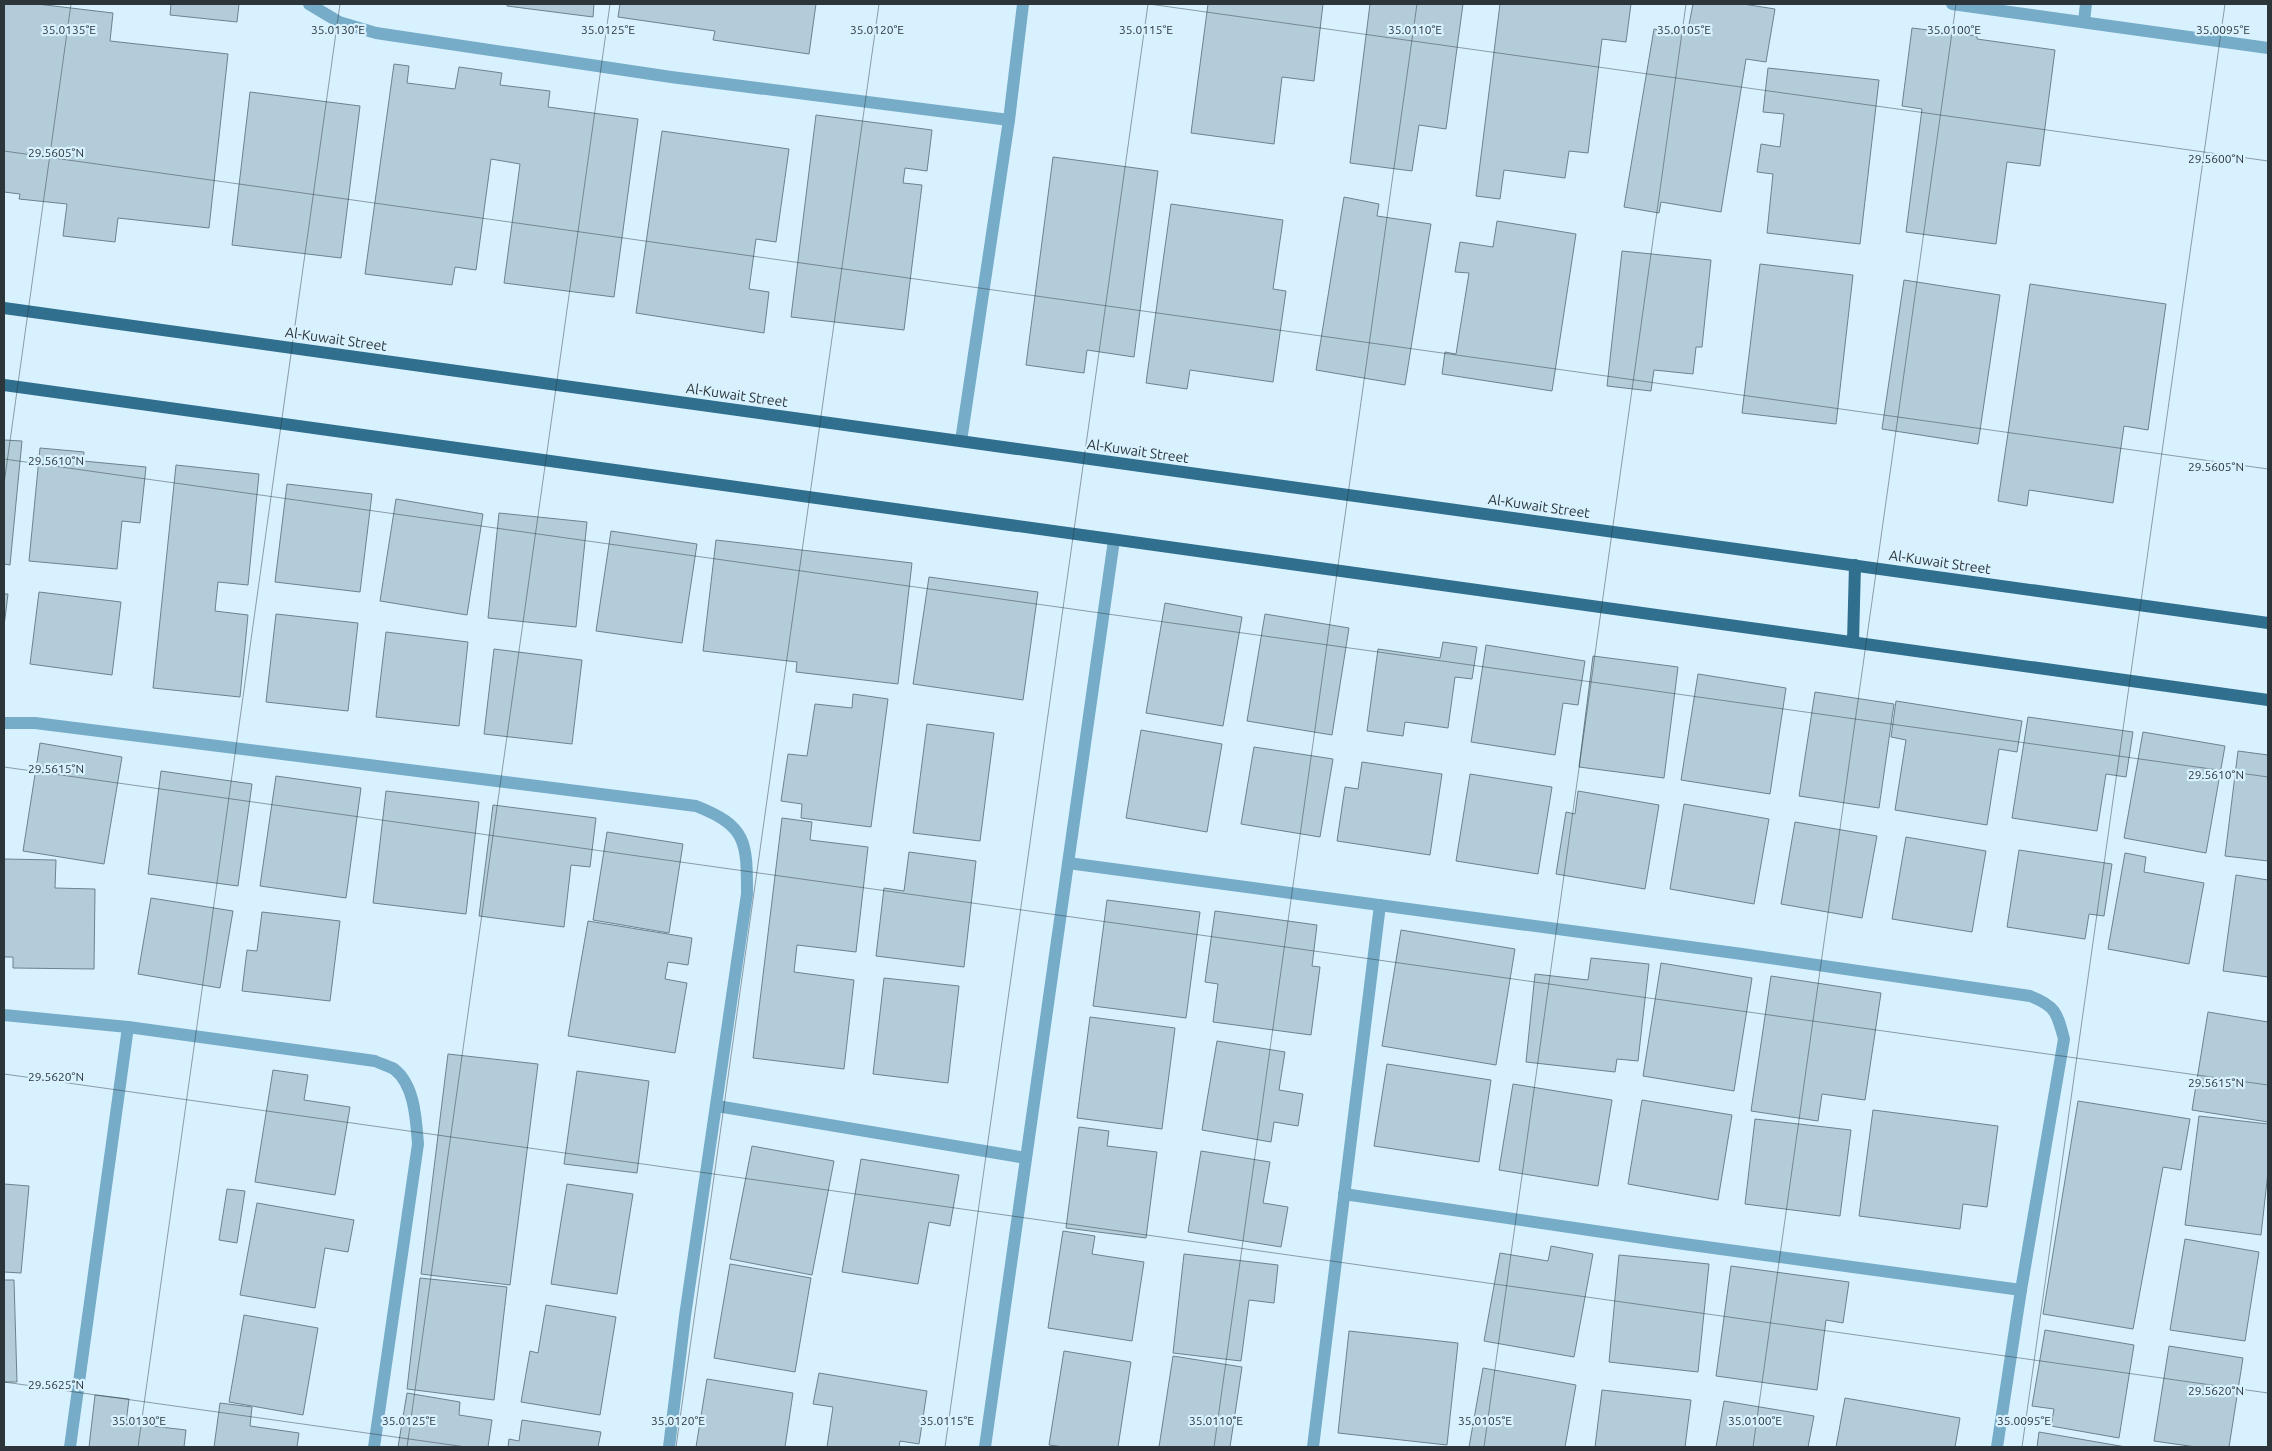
<svg xmlns="http://www.w3.org/2000/svg" width="2272" height="1451" font-family="Ubuntu,sans-serif">
<style>
.building{fill:#b3ccd9;stroke:#6c838f}
.lines{fill:none;stroke-linecap:round;stroke-linejoin:round}
.minor{stroke:#76acc8;stroke-width:12}
.major{stroke:#306f8d;stroke-width:12}
.ticks{fill:none;stroke:#2b353a;stroke-width:1;stroke-opacity:0.45}
.labels{text-anchor:middle;stroke-width:4.5;stroke-linejoin:round;paint-order:stroke}
.street-label{font-size:14px;fill:#2b353a;stroke:#d8f1ff}
.ticks-label{font-size:12px;text-anchor:middle;fill:#2b353a;stroke:#d8f1ff;stroke-width:4.5;stroke-linejoin:round;paint-order:stroke}
</style>
<rect width="100%" height="100%" fill="#d8f1ff"/>
<g class="building">
<polygon points="4,4 37,4 113,13 110,41 228,54 209,228 118,218 115,242 63,236 67,204 19,199 20,194 4,192"/>
<polygon points="171,4 239,4 237,22 170,15"/>
<polygon points="507,4 594,4 593,17 507,6"/>
<polygon points="620,4 816,4 809,54 713,40 715,31 618,17"/>
<polygon points="1208,4 1323,4 1314,81 1282,77 1274,144 1191,133"/>
<polygon points="1370,4 1463,4 1446,129 1419,125 1412,171 1350,163"/>
<polygon points="1500,4 1631,4 1626,42 1602,39 1588,153 1569,151 1565,178 1504,170 1500,199 1476,196"/>
<polygon points="1693,4 1743,4 1775,9 1766,62 1746,59 1721,212 1661,202 1659,213 1624,207 1654,29 1687,35"/>
<polygon points="1912,28 1977,36 1977,39 2055,50 2040,166 2007,162 1996,244 1906,232 1922,109 1902,106"/>
<polygon points="394,64 409,66 407,83 455,89 459,67 502,73 500,85 550,91 548,107 638,119 614,297 504,283 520,164 491,159 476,270 455,267 452,285 365,274"/>
<polygon points="1768,68 1879,80 1860,244 1767,233 1773,174 1757,172 1761,144 1780,147 1784,114 1763,112"/>
<polygon points="250,92 360,106 341,258 232,245"/>
<polygon points="816,115 932,130 927,171 905,168 903,183 922,185 904,330 791,317"/>
<polygon points="662,131 789,149 776,242 756,239 749,289 769,292 764,333 636,313"/>
<polygon points="1053,157 1158,171 1134,357 1087,350 1084,373 1026,365"/>
<polygon points="1344,197 1379,204 1377,216 1431,224 1405,385 1316,370"/>
<polygon points="1171,204 1283,220 1273,289 1286,291 1273,382 1190,370 1187,389 1146,383"/>
<polygon points="1497,221 1576,234 1552,391 1442,374 1445,352 1456,354 1469,273 1455,272 1460,242 1493,247"/>
<polygon points="1622,251 1711,260 1702,347 1696,347 1693,374 1654,370 1651,391 1607,386"/>
<polygon points="1760,264 1853,275 1836,424 1742,413"/>
<polygon points="1904,280 2000,295 1978,444 1882,429"/>
<polygon points="2030,284 2166,304 2148,430 2124,426 2113,503 2029,490 2027,506 1998,501"/>
<polygon points="4,440 22,441 10,565 4,564"/>
<polygon points="40,448 84,452 83,461 146,467 140,523 122,521 117,569 29,561"/>
<polygon points="176,465 259,474 248,585 218,582 215,611 248,615 240,697 153,688"/>
<polygon points="287,484 372,494 360,592 275,582"/>
<polygon points="396,499 483,514 467,615 380,601"/>
<polygon points="499,513 587,522 576,627 488,618"/>
<polygon points="611,531 697,544 682,643 596,631"/>
<polygon points="716,540 912,563 898,684 796,672 797,662 703,651"/>
<polygon points="929,577 1038,592 1023,700 913,684"/>
<polygon points="39,592 121,602 112,675 30,664"/>
<polygon points="4,594 8,594 4,626"/>
<polygon points="1165,603 1242,617 1223,726 1146,713"/>
<polygon points="276,614 358,623 348,711 266,702"/>
<polygon points="1265,614 1349,628 1332,735 1247,721"/>
<polygon points="386,632 468,642 459,726 376,717"/>
<polygon points="1443,642 1477,647 1472,679 1455,677 1448,728 1405,722 1403,736 1367,731 1378,649 1440,658"/>
<polygon points="1486,645 1585,661 1578,705 1563,703 1555,755 1471,742"/>
<polygon points="494,649 582,660 572,744 484,734"/>
<polygon points="1593,656 1678,667 1664,778 1579,767"/>
<polygon points="1698,674 1786,688 1770,794 1681,780"/>
<polygon points="1815,692 1894,704 1879,808 1799,796"/>
<polygon points="853,694 888,699 871,827 801,818 802,804 781,801 788,754 807,756 815,704 852,708"/>
<polygon points="1896,701 2022,721 2017,752 1999,749 1987,825 1895,810 1906,740 1891,737"/>
<polygon points="2028,717 2133,732 2126,777 2106,774 2097,831 2012,818"/>
<polygon points="927,724 994,733 980,841 913,833"/>
<polygon points="1141,730 1222,744 1207,832 1126,818"/>
<polygon points="2143,732 2225,746 2206,853 2124,838"/>
<polygon points="40,743 122,757 104,864 23,851"/>
<polygon points="1254,747 1333,759 1320,837 1241,824"/>
<polygon points="2238,751 2268,755 2268,861 2225,856"/>
<polygon points="1362,762 1442,774 1430,855 1337,841 1345,787 1358,789"/>
<polygon points="161,771 252,784 238,886 148,874"/>
<polygon points="1470,774 1552,787 1538,874 1456,861"/>
<polygon points="276,776 361,788 346,898 260,886"/>
<polygon points="386,791 479,802 466,914 373,903"/>
<polygon points="1578,791 1659,805 1645,889 1556,874 1566,812 1575,814"/>
<polygon points="1684,804 1769,819 1754,904 1670,889"/>
<polygon points="493,805 596,818 590,867 571,865 564,927 479,916"/>
<polygon points="782,818 812,822 810,840 868,847 856,952 797,945 794,972 854,980 844,1069 753,1058"/>
<polygon points="1795,822 1877,836 1862,918 1781,904"/>
<polygon points="607,832 683,844 669,933 593,920"/>
<polygon points="1906,837 1986,851 1972,932 1892,919"/>
<polygon points="2019,850 2112,864 2104,916 2089,914 2085,939 2007,927"/>
<polygon points="909,852 976,861 964,967 876,956 884,888 904,891"/>
<polygon points="2125,853 2146,857 2144,872 2204,883 2189,964 2108,949"/>
<polygon points="4,859 56,860 55,888 95,889 94,969 13,968 13,957 4,957"/>
<polygon points="2236,875 2268,880 2268,977 2223,971"/>
<polygon points="151,898 233,911 220,988 138,974"/>
<polygon points="1107,900 1200,912 1186,1018 1093,1006"/>
<polygon points="1215,911 1317,925 1312,966 1320,967 1311,1035 1213,1022 1218,984 1205,982"/>
<polygon points="262,912 340,921 330,1001 242,991 247,950 257,951"/>
<polygon points="588,921 692,938 688,965 668,962 665,979 687,983 675,1053 568,1036"/>
<polygon points="1401,930 1515,949 1496,1065 1382,1046"/>
<polygon points="1591,958 1649,964 1638,1061 1617,1059 1615,1072 1526,1062 1535,974 1588,980"/>
<polygon points="1661,963 1752,978 1734,1091 1643,1076"/>
<polygon points="1771,976 1881,993 1865,1100 1822,1094 1818,1121 1751,1111"/>
<polygon points="884,978 959,986 948,1083 873,1074"/>
<polygon points="2208,1012 2268,1022 2268,1122 2192,1110"/>
<polygon points="1090,1017 1175,1028 1162,1129 1077,1118"/>
<polygon points="1217,1041 1285,1052 1279,1090 1303,1094 1298,1126 1274,1122 1271,1142 1202,1130"/>
<polygon points="448,1054 538,1064 510,1285 421,1274"/>
<polygon points="1387,1064 1491,1080 1479,1162 1374,1146"/>
<polygon points="273,1070 308,1075 304,1100 350,1107 335,1195 255,1182"/>
<polygon points="577,1071 649,1081 637,1173 564,1164"/>
<polygon points="1513,1084 1612,1100 1598,1186 1499,1170"/>
<polygon points="1642,1100 1732,1115 1718,1200 1628,1184"/>
<polygon points="2078,1101 2190,1119 2181,1170 2163,1167 2133,1329 2043,1314"/>
<polygon points="1873,1110 1998,1126 1987,1207 1963,1204 1960,1229 1859,1216"/>
<polygon points="2199,1116 2268,1124 2268,1172 2261,1235 2185,1225"/>
<polygon points="1755,1119 1851,1130 1840,1216 1745,1204"/>
<polygon points="1079,1127 1109,1131 1107,1146 1157,1152 1146,1238 1066,1228"/>
<polygon points="752,1146 834,1161 812,1275 730,1259"/>
<polygon points="1201,1151 1270,1162 1263,1203 1288,1207 1281,1247 1188,1232"/>
<polygon points="861,1159 959,1175 950,1226 929,1222 918,1284 842,1272"/>
<polygon points="4,1184 29,1186 21,1273 4,1272"/>
<polygon points="567,1184 633,1194 617,1294 551,1284"/>
<polygon points="227,1189 245,1191 237,1243 219,1240"/>
<polygon points="257,1203 354,1220 348,1252 325,1248 315,1308 240,1295"/>
<polygon points="1063,1231 1095,1236 1092,1254 1144,1262 1132,1341 1048,1328"/>
<polygon points="2185,1239 2259,1252 2245,1341 2170,1330"/>
<polygon points="1551,1246 1593,1254 1574,1357 1484,1341 1500,1253 1548,1261"/>
<polygon points="1184,1254 1278,1265 1274,1303 1249,1300 1241,1361 1173,1353"/>
<polygon points="1619,1255 1709,1264 1698,1372 1609,1362"/>
<polygon points="730,1264 811,1278 795,1372 714,1358"/>
<polygon points="1731,1266 1849,1282 1843,1323 1826,1320 1817,1390 1716,1376"/>
<polygon points="420,1278 507,1287 494,1400 407,1389"/>
<polygon points="4,1280 14,1280 17,1382 4,1382"/>
<polygon points="546,1305 616,1317 600,1415 521,1402 530,1351 538,1353"/>
<polygon points="244,1315 318,1328 303,1415 229,1402"/>
<polygon points="2045,1330 2134,1345 2119,1438 2051,1426 2054,1409 2032,1406"/>
<polygon points="1349,1331 1458,1343 1447,1445 1338,1433"/>
<polygon points="2169,1346 2243,1358 2229,1447 2196,1447 2154,1441"/>
<polygon points="1064,1351 1131,1362 1118,1447 1064,1447 1049,1445"/>
<polygon points="1173,1356 1242,1367 1230,1447 1159,1447"/>
<polygon points="1483,1368 1576,1385 1565,1447 1469,1447"/>
<polygon points="819,1373 927,1391 919,1444 900,1441 899,1447 827,1447 833,1407 813,1404"/>
<polygon points="707,1379 793,1393 785,1447 696,1447"/>
<polygon points="1602,1390 1691,1400 1685,1447 1595,1447"/>
<polygon points="407,1393 460,1402 459,1415 492,1420 488,1447 398,1447"/>
<polygon points="95,1395 129,1399 126,1423 186,1430 184,1447 89,1447"/>
<polygon points="1845,1398 1960,1418 1955,1447 1836,1447"/>
<polygon points="1724,1401 1814,1416 1808,1447 1716,1447"/>
<polygon points="220,1403 252,1407 250,1426 299,1433 297,1447 214,1447"/>
<polygon points="522,1420 601,1432 598,1447 508,1447 509,1439 519,1441"/>
<polygon points="2039,1432 2126,1447 2037,1447"/>
</g>
<g class="lines">
<g class="minor">
<polyline points="309,4 339,22 376,33 671,77 1009,120"/>
<polyline points="1952,4 2268,48"/>
<polyline points="2084,21 2086,4"/>
<polyline points="961,441 1009,120 1023,4"/>
<path d="M 4,723 L 35,723 L 696,806 C 747,826 747,842 747,894 L 685,1316 L 669,1447"/>
<path d="M 1068,863 L 1742,954 L 2030,996 C 2056,1006 2057,1013 2064,1039 L 2021,1290 L 1997,1447"/>
<path d="M 4,1015 L 128,1027 L 375,1061 C 381,1064 389,1066 394,1069 C 415,1085 416,1120 418,1144 L 374,1447"/>
<polyline points="717,1106 1026,1158"/>
<polyline points="1344,1194 1677,1243 2021,1290"/>
<polyline points="70,1447 128,1027"/>
<polyline points="985,1447 1114,540"/>
<polyline points="1313,1447 1380,905"/>
</g>
<g class="major">
<polyline points="4,308 2268,623"/>
<polyline points="4,385 2268,700"/>
<polyline points="1853,642 1855,565"/>
</g>
</g>
<path class="ticks" d="M 1149,4 L 2268,161M 4,151 L 2268,469M 4,459 L 2268,777M 4,484 L 71,4M 4,767 L 2268,1085M 4,1074 L 2268,1393M 4,1382 L 466,1447M 138,1447 L 340,4M 407,1447 L 610,4M 676,1447 L 879,4M 945,1447 L 1148,4M 1214,1447 L 1417,4M 1484,1447 L 1686,4M 1753,1447 L 1956,4M 2022,1447 L 2225,4"/>
<g class="labels">
<g class="street-label">
<text transform="translate(336 339) rotate(8)" y="5">Al-Kuwait Street</text>
<text transform="translate(737 395) rotate(8)" y="5">Al-Kuwait Street</text>
<text transform="translate(1138 451) rotate(8)" y="5">Al-Kuwait Street</text>
<text transform="translate(1539 506) rotate(8)" y="5">Al-Kuwait Street</text>
<text transform="translate(1940 562) rotate(8)" y="5">Al-Kuwait Street</text>
</g>
</g>
<g class="ticks-label">
<text x="69" y="34">35.0135°E</text>
<text x="338" y="34">35.0130°E</text>
<text x="608" y="34">35.0125°E</text>
<text x="877" y="34">35.0120°E</text>
<text x="1146" y="34">35.0115°E</text>
<text x="1415" y="34">35.0110°E</text>
<text x="1684" y="34">35.0105°E</text>
<text x="1954" y="34">35.0100°E</text>
<text x="2223" y="34">35.0095°E</text>
<text x="56" y="157">29.5605°N</text>
<text x="2216" y="163">29.5600°N</text>
<text x="56" y="465">29.5610°N</text>
<text x="2216" y="471">29.5605°N</text>
<text x="56" y="773">29.5615°N</text>
<text x="2216" y="779">29.5610°N</text>
<text x="56" y="1081">29.5620°N</text>
<text x="2216" y="1087">29.5615°N</text>
<text x="56" y="1389">29.5625°N</text>
<text x="2216" y="1395">29.5620°N</text>
<text x="139" y="1425">35.0130°E</text>
<text x="409" y="1425">35.0125°E</text>
<text x="678" y="1425">35.0120°E</text>
<text x="947" y="1425">35.0115°E</text>
<text x="1216" y="1425">35.0110°E</text>
<text x="1485" y="1425">35.0105°E</text>
<text x="1755" y="1425">35.0100°E</text>
<text x="2024" y="1425">35.0095°E</text>
</g>
<rect width="2272" height="1451" fill="none" stroke="#2b353a" stroke-width="10"/>
</svg>
